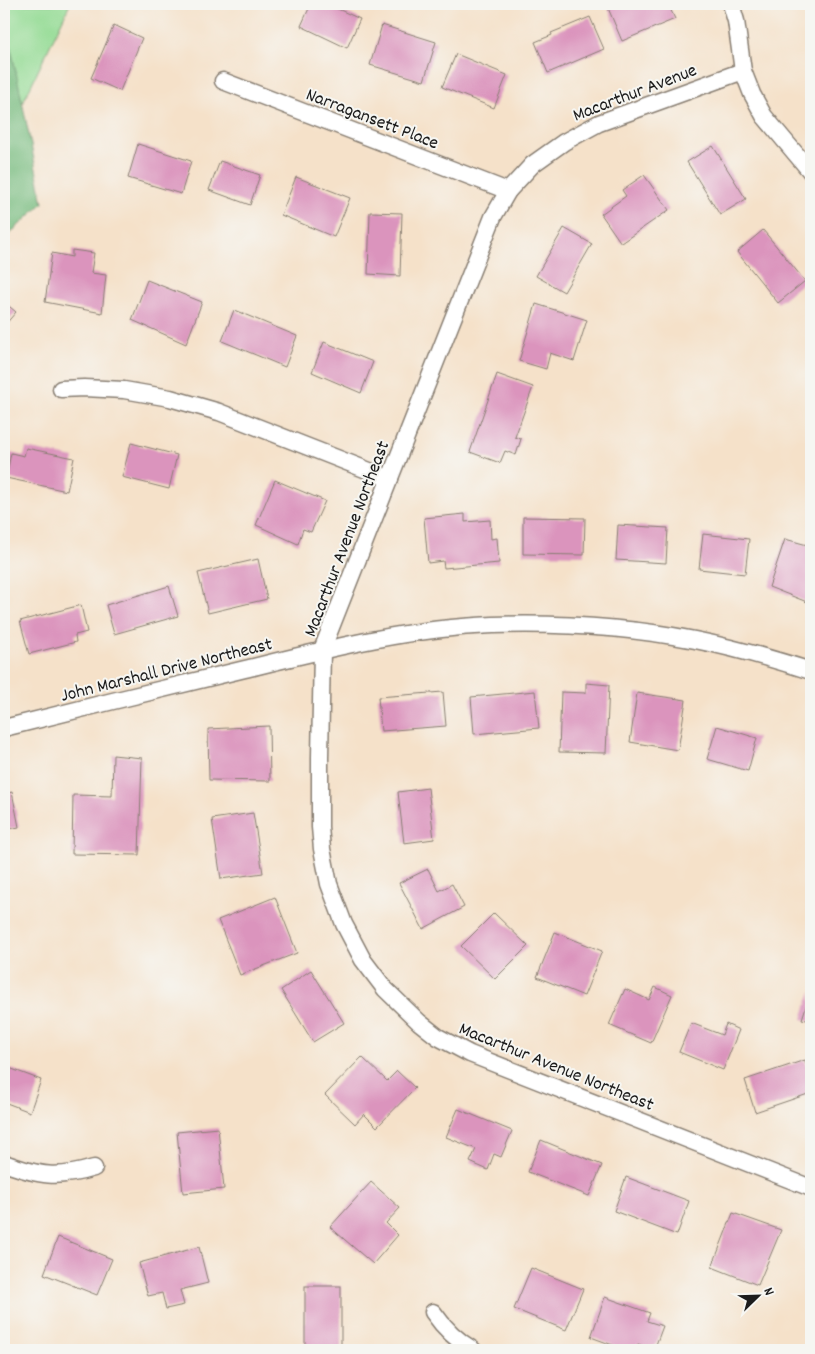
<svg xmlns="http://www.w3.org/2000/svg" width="815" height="1354" font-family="Dekko,sans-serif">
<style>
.green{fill:#96dc96;stroke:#597c59}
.forest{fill:#78bc7f;stroke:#4a6c4e}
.building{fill:#db94bd}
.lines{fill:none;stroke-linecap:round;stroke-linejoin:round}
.street-casing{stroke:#887e72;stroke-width:19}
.street{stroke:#fff;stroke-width:16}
.labels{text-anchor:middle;stroke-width:4;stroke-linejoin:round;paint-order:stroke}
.street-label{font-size:19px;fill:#1c1c1c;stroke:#f6f6f2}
</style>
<rect width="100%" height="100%" fill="#f6f6f2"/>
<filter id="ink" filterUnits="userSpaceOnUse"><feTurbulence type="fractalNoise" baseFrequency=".02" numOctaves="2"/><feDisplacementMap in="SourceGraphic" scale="10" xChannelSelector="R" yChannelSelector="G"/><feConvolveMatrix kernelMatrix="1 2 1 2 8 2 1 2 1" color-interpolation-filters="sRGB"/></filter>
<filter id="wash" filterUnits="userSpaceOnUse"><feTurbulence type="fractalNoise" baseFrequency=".0096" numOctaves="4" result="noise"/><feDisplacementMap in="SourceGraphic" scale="20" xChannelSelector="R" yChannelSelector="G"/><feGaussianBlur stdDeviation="1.12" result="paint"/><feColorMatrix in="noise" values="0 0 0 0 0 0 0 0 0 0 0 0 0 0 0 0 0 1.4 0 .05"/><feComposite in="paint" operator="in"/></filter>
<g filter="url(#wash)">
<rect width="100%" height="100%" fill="#f5e1c9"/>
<polygon class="green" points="4,4 70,4 4,142"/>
<polygon class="forest" points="4,4 10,4 6,24 43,203 4,239"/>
<g id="blocks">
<g class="building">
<polygon points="311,4 330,4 329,5 360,19 347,48 301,26"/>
<polygon points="617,4 668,4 675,19 622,41 608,8"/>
<polygon points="590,17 604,49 548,73 535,42 552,35 551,33"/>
<polygon points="114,25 142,38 120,91 91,78"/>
<polygon points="382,25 436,42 424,81 370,65"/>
<polygon points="456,54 507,75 494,108 442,87"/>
<polygon points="138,144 191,161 181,194 128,178"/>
<polygon points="713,146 746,199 720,215 687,162"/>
<polygon points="220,161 260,175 250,205 209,190"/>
<polygon points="644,175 669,210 621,243 601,214 626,196 622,190"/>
<polygon points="296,177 350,198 334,237 281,215"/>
<polygon points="370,212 402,213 400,276 368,274"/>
<polygon points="564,228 592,244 564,292 536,276"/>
<polygon points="763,230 805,281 778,303 737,252"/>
<polygon points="72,250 94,253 91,273 106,275 102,313 45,302 52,253 72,257"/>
<polygon points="147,280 202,302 186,344 132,320"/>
<polygon points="4,302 16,312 4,326"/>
<polygon points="536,304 587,320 574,361 550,353 546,369 519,361"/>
<polygon points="234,310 297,336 285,367 222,341"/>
<polygon points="324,342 373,362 361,393 312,372"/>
<polygon points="497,374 533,387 515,437 521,439 516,455 505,451 500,463 470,452"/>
<polygon points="131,443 177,455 169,489 122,477"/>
<polygon points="26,448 74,458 67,491 6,478 11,453 24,456"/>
<polygon points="275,480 325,501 311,532 303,529 298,544 256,525"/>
<polygon points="465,514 465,522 490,520 491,539 497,538 499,563 444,568 443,561 428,563 424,518"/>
<polygon points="523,517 585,518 584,555 523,554"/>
<polygon points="618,525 668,528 666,563 616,560"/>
<polygon points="703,534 749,539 745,574 699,569"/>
<polygon points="785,539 811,546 811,597 809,596 807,602 769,587"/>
<polygon points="258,559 267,599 208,613 198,573"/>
<polygon points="169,586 178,616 114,634 106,605"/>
<polygon points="81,605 87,632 75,635 76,642 29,654 20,621"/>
<polygon points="586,683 609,685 606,753 559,752 561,692 586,693"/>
<polygon points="535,691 539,728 474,734 471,697"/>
<polygon points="443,692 446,726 381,731 378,697"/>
<polygon points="637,693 686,700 678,750 630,742"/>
<polygon points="269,726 270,781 209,780 208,729"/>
<polygon points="717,726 757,738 748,771 707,759"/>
<polygon points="113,755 142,758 139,855 72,854 73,795 112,796"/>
<polygon points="428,788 434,839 404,843 398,792"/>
<polygon points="12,792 19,827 4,830 4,794"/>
<polygon points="253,813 263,873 221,879 212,819"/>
<polygon points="428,869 439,891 452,884 464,907 423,929 399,883"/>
<polygon points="275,897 297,953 240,975 218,920"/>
<polygon points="494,913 528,946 495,979 461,946"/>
<polygon points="555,932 602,951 584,996 537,977"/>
<polygon points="311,970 344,1023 313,1042 281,990"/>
<polygon points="655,987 672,995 651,1043 609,1025 625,989 649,1000"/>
<polygon points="811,991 811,1021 802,1019"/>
<polygon points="691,1023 722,1035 726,1024 739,1030 723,1070 679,1052"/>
<polygon points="362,1057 387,1081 397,1071 415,1088 377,1127 364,1114 355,1124 325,1095"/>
<polygon points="805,1060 811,1078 811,1093 755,1112 745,1080"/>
<polygon points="4,1066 41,1080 30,1112 4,1102"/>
<polygon points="458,1109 512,1131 501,1157 494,1154 488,1170 470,1162 476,1149 446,1137"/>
<polygon points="218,1128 224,1189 183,1193 177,1132"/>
<polygon points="541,1140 602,1165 589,1196 528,1172"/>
<polygon points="626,1177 689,1201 677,1235 614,1211"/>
<polygon points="371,1182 400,1208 386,1223 398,1235 373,1264 330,1227"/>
<polygon points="733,1213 781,1230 758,1285 712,1267"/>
<polygon points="58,1237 112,1259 97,1295 44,1274"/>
<polygon points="199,1247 208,1283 180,1290 184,1305 166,1309 162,1293 148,1296 139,1263"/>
<polygon points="531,1268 583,1289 566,1330 514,1309"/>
<rect x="305" y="1286" width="36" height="64"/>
<polygon points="605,1297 650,1313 647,1321 663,1326 654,1350 638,1344 636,1350 626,1350 591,1337"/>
</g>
</g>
</g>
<g filter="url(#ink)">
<use href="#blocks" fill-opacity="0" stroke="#887e72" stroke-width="1"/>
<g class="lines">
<defs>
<g id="street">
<polyline points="731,4 736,21 743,71 752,94 764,116 811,172"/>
<polyline points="743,71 599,123 564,142 533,164 508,191 493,217 322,650 320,757 320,827 322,849 329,884 344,924 363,960 385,989 419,1022 438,1037 470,1054 811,1188"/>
<polyline points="223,81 508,191"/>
<polyline points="61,389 84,388 124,390 170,398 219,412 390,479"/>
<path d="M 4,728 C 84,708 165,688 245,669 C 327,649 409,628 493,625 C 561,623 629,627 695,640 C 735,648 773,659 811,671"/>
<path d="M 4,1163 C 40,1176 57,1179 94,1168"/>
<path d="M 433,1312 C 444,1328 456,1340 473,1350"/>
</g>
</defs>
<use href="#street" class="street-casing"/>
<use href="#street" class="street"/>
</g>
</g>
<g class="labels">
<g class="street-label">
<text transform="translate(634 91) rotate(-21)" y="7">Macarthur Avenue</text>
<text transform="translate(373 117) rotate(21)" y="7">Narragansett Place</text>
<text transform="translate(345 538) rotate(-69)" y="7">Macarthur Avenue Northeast</text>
<text transform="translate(166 668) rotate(-14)" y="7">John Marshall Drive Northeast</text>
<text transform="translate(557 1065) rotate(22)" y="7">Macarthur Avenue Northeast</text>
</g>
</g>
<rect width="815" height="1354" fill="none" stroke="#f6f6f2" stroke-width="20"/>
<g transform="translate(758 1296) rotate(67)" stroke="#f6f6f2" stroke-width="4" paint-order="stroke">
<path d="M0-4L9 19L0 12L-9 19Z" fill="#1c1c1c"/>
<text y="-8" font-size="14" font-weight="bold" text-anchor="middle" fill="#1c1c1c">N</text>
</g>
</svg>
